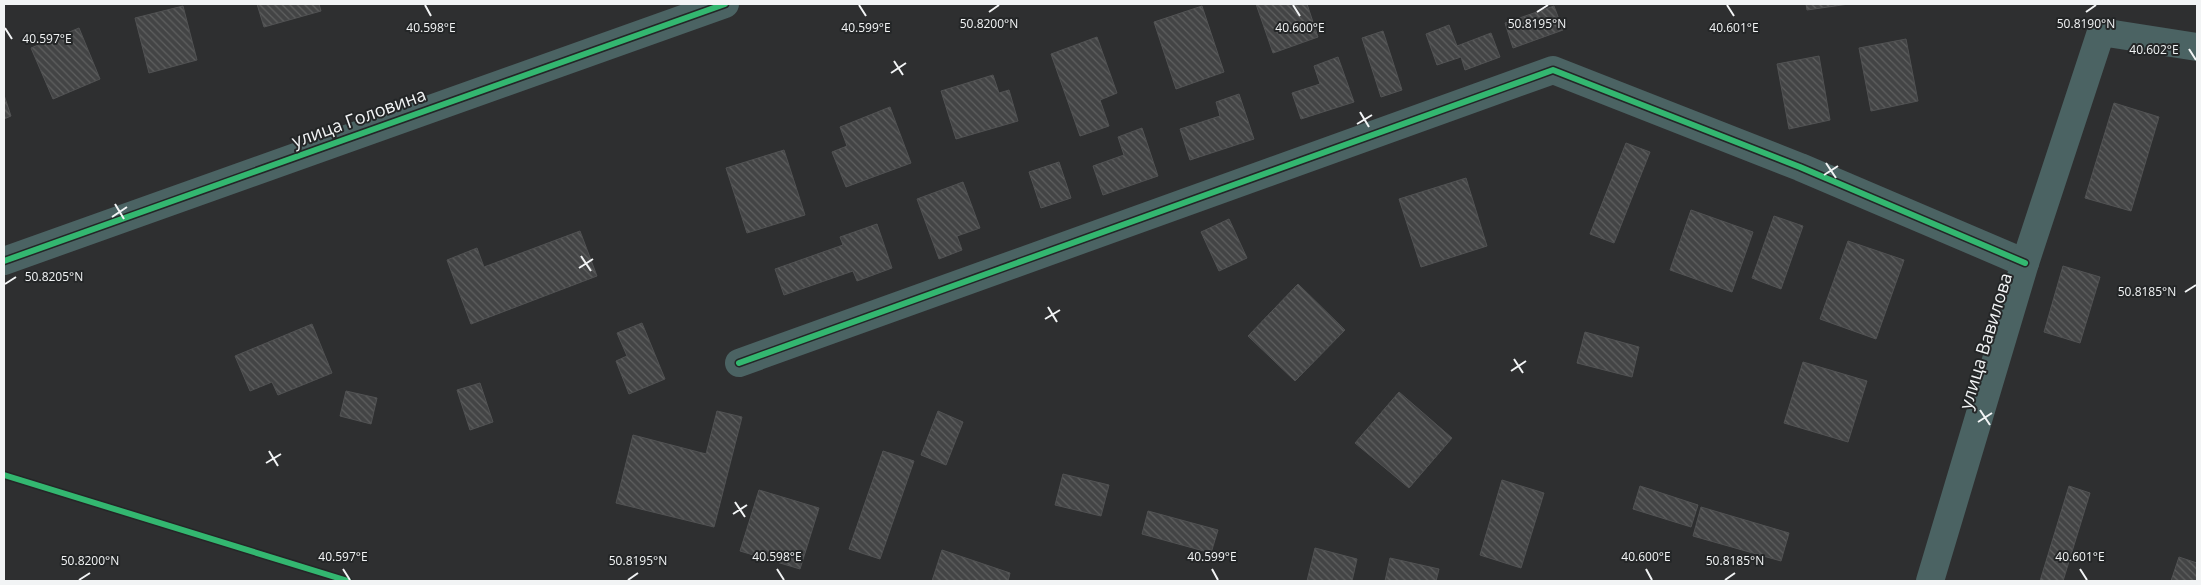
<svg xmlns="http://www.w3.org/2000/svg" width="2201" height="585" font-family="'Open Sans',sans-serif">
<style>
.building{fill:url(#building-back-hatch);stroke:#515253}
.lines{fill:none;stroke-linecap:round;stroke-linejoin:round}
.minor{stroke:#4b6363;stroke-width:28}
.cycleway-casing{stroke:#242627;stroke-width:9}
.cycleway{stroke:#33b770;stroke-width:6}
.ticks{fill:none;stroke:#f2f4f5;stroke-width:2}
.labels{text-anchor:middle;stroke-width:4;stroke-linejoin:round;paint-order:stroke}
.street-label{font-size:18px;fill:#f2f4f5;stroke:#242627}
.ticks-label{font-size:12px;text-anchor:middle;fill:#f2f4f5;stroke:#242627;stroke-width:4;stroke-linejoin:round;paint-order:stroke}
</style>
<defs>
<pattern id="building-back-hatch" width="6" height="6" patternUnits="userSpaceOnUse" patternTransform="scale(1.25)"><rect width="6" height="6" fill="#434445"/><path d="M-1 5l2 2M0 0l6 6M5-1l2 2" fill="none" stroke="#5f6060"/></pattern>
</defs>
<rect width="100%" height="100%" fill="#2e2f30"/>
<g class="building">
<polygon points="257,4 319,4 321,11 264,27"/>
<polygon points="1256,4 1307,4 1318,37 1273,53"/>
<polygon points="1806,4 1849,4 1807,10"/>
<polygon points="183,6 197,60 149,73 135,18"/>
<polygon points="1202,6 1224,72 1176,89 1154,22"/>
<polygon points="1554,6 1563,30 1513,48 1505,23"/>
<polygon points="1449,25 1457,46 1491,33 1500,57 1465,70 1461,57 1437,65 1426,34"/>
<polygon points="79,28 100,79 53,99 31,48"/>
<polygon points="1383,31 1402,90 1381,97 1362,38"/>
<polygon points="1097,37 1117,93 1100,100 1109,126 1080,136 1051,54"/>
<polygon points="1906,39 1918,101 1871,111 1859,48"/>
<polygon points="1819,56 1830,120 1789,129 1777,64"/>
<polygon points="1338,57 1354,102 1301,119 1292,93 1320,84 1314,66"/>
<polygon points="993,75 999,93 1009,90 1018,121 956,139 941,91"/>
<polygon points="1239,94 1254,139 1190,160 1180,129 1220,116 1216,102"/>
<polygon points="4,95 11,116 4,119"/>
<polygon points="2114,103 2159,117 2131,211 2085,198"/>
<polygon points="890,107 911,163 846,187 832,152 847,146 840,127"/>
<polygon points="1142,128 1158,176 1103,195 1093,166 1124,155 1118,137"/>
<polygon points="1626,143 1650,152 1614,243 1590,234"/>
<polygon points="784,150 805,215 747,233 726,168"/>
<polygon points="1059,162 1071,198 1041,208 1029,172"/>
<polygon points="1466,178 1487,246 1421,267 1399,199"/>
<polygon points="963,182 980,228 957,236 962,250 939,259 917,199"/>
<polygon points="1691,210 1753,232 1732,292 1670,270"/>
<polygon points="1774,216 1803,226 1781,289 1752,278"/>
<polygon points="1229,219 1247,258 1219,271 1201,232"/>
<polygon points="877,224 892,268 857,281 853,271 784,295 775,269 843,245 840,237"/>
<polygon points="580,231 597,276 471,324 447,260 477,248 484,267"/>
<polygon points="1848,241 1904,260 1876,339 1820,319"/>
<polygon points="2063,266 2100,277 2080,343 2044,332"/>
<polygon points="1298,284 1345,330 1295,381 1248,336"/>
<polygon points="642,323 665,379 629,394 616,361 627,356 617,333"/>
<polygon points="312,324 332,373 278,395 272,382 250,391 235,356"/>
<polygon points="1585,332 1639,347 1632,377 1577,363"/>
<polygon points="1803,362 1867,381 1848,442 1784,423"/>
<polygon points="480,383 493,422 470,430 457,390"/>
<polygon points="346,391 377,398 371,424 340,416"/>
<polygon points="1399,392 1452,438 1409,488 1355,443"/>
<polygon points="717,411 742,417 714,527 616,503 633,435 706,454"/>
<polygon points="938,411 963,422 946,465 921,455"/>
<polygon points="883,451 914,461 880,559 849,549"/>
<polygon points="1063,474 1109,485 1101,516 1055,505"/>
<polygon points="1502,480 1544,493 1521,568 1480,555"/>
<polygon points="1640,486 1698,505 1691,527 1633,509"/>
<polygon points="2069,486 2090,493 2063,581 2040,581"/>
<polygon points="759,490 819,508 800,569 740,551"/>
<polygon points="1701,507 1789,533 1781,561 1693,536"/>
<polygon points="1148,511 1218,530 1211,553 1142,534"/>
<polygon points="1315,548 1357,559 1352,581 1307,581"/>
<polygon points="942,550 1010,573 1008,581 932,581"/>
<polygon points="2179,557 2197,563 2197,581 2171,581"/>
<polygon points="1390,558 1439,569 1436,581 1385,581"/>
</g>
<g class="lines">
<g class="minor">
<polyline points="4,261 725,4"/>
<polyline points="739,363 1553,70 1800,167 2025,263"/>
<polyline points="1930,581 2025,263 2101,32 2197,47"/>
</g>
<defs>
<g id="cycleway">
<polyline points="4,261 725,4"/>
<polyline points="739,363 1553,70 1800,167 2025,263"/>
<polyline points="4,475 348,581"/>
</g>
</defs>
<use href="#cycleway" class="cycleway-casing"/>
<use href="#cycleway" class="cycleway"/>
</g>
<path class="ticks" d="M 425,5 L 431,16M 859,5 L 866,16M 1293,5 L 1300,16M 1727,5 L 1734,16M 989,12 L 999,5M 1537,12 L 1548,5M 2086,12 L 2096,5M 5,28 L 12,39M 2189,49 L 2196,60M 894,61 L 903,75M 891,73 L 906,63M 1360,112 L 1369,127M 1357,124 L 1372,115M 1826,163 L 1836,178M 1824,175 L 1838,166M 115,204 L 124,219M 112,217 L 127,207M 581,256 L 591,271M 579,268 L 593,259M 5,284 L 16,277M 2185,292 L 2196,285M 1048,307 L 1057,322M 1045,319 L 1060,310M 1514,359 L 1523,373M 1511,371 L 1526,361M 1980,410 L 1990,425M 1978,422 L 1992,413M 269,451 L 278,466M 266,463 L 281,454M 735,502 L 745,517M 733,514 L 747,505M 343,569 L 350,580M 777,569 L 784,580M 1212,569 L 1218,580M 1646,569 L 1652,580M 2080,569 L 2087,580M 79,580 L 90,573M 628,580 L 638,573M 1725,580 L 1735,573"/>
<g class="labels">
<g class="street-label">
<text transform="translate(359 118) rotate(-20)" y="6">улица Головина</text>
<text transform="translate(1986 341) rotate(-73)" y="6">улица Вавилова</text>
</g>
</g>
<g class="ticks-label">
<text x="989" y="28">50.8200°N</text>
<text x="1537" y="28">50.8195°N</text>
<text x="2086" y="28">50.8190°N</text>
<text x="1300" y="32">40.600°E</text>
<text x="1734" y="32">40.601°E</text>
<text x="431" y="32">40.598°E</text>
<text x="866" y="32">40.599°E</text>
<text x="47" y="43">40.597°E</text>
<text x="2154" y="54">40.602°E</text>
<text x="54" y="281">50.8205°N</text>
<text x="2147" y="296">50.8185°N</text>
<text x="343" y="561">40.597°E</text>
<text x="777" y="561">40.598°E</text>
<text x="1212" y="561">40.599°E</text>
<text x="1646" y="561">40.600°E</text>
<text x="2080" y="561">40.601°E</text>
<text x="90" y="565">50.8200°N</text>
<text x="638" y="565">50.8195°N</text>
<text x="1735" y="565">50.8185°N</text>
</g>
<rect width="2201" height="585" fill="none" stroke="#f2f4f5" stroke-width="10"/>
</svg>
